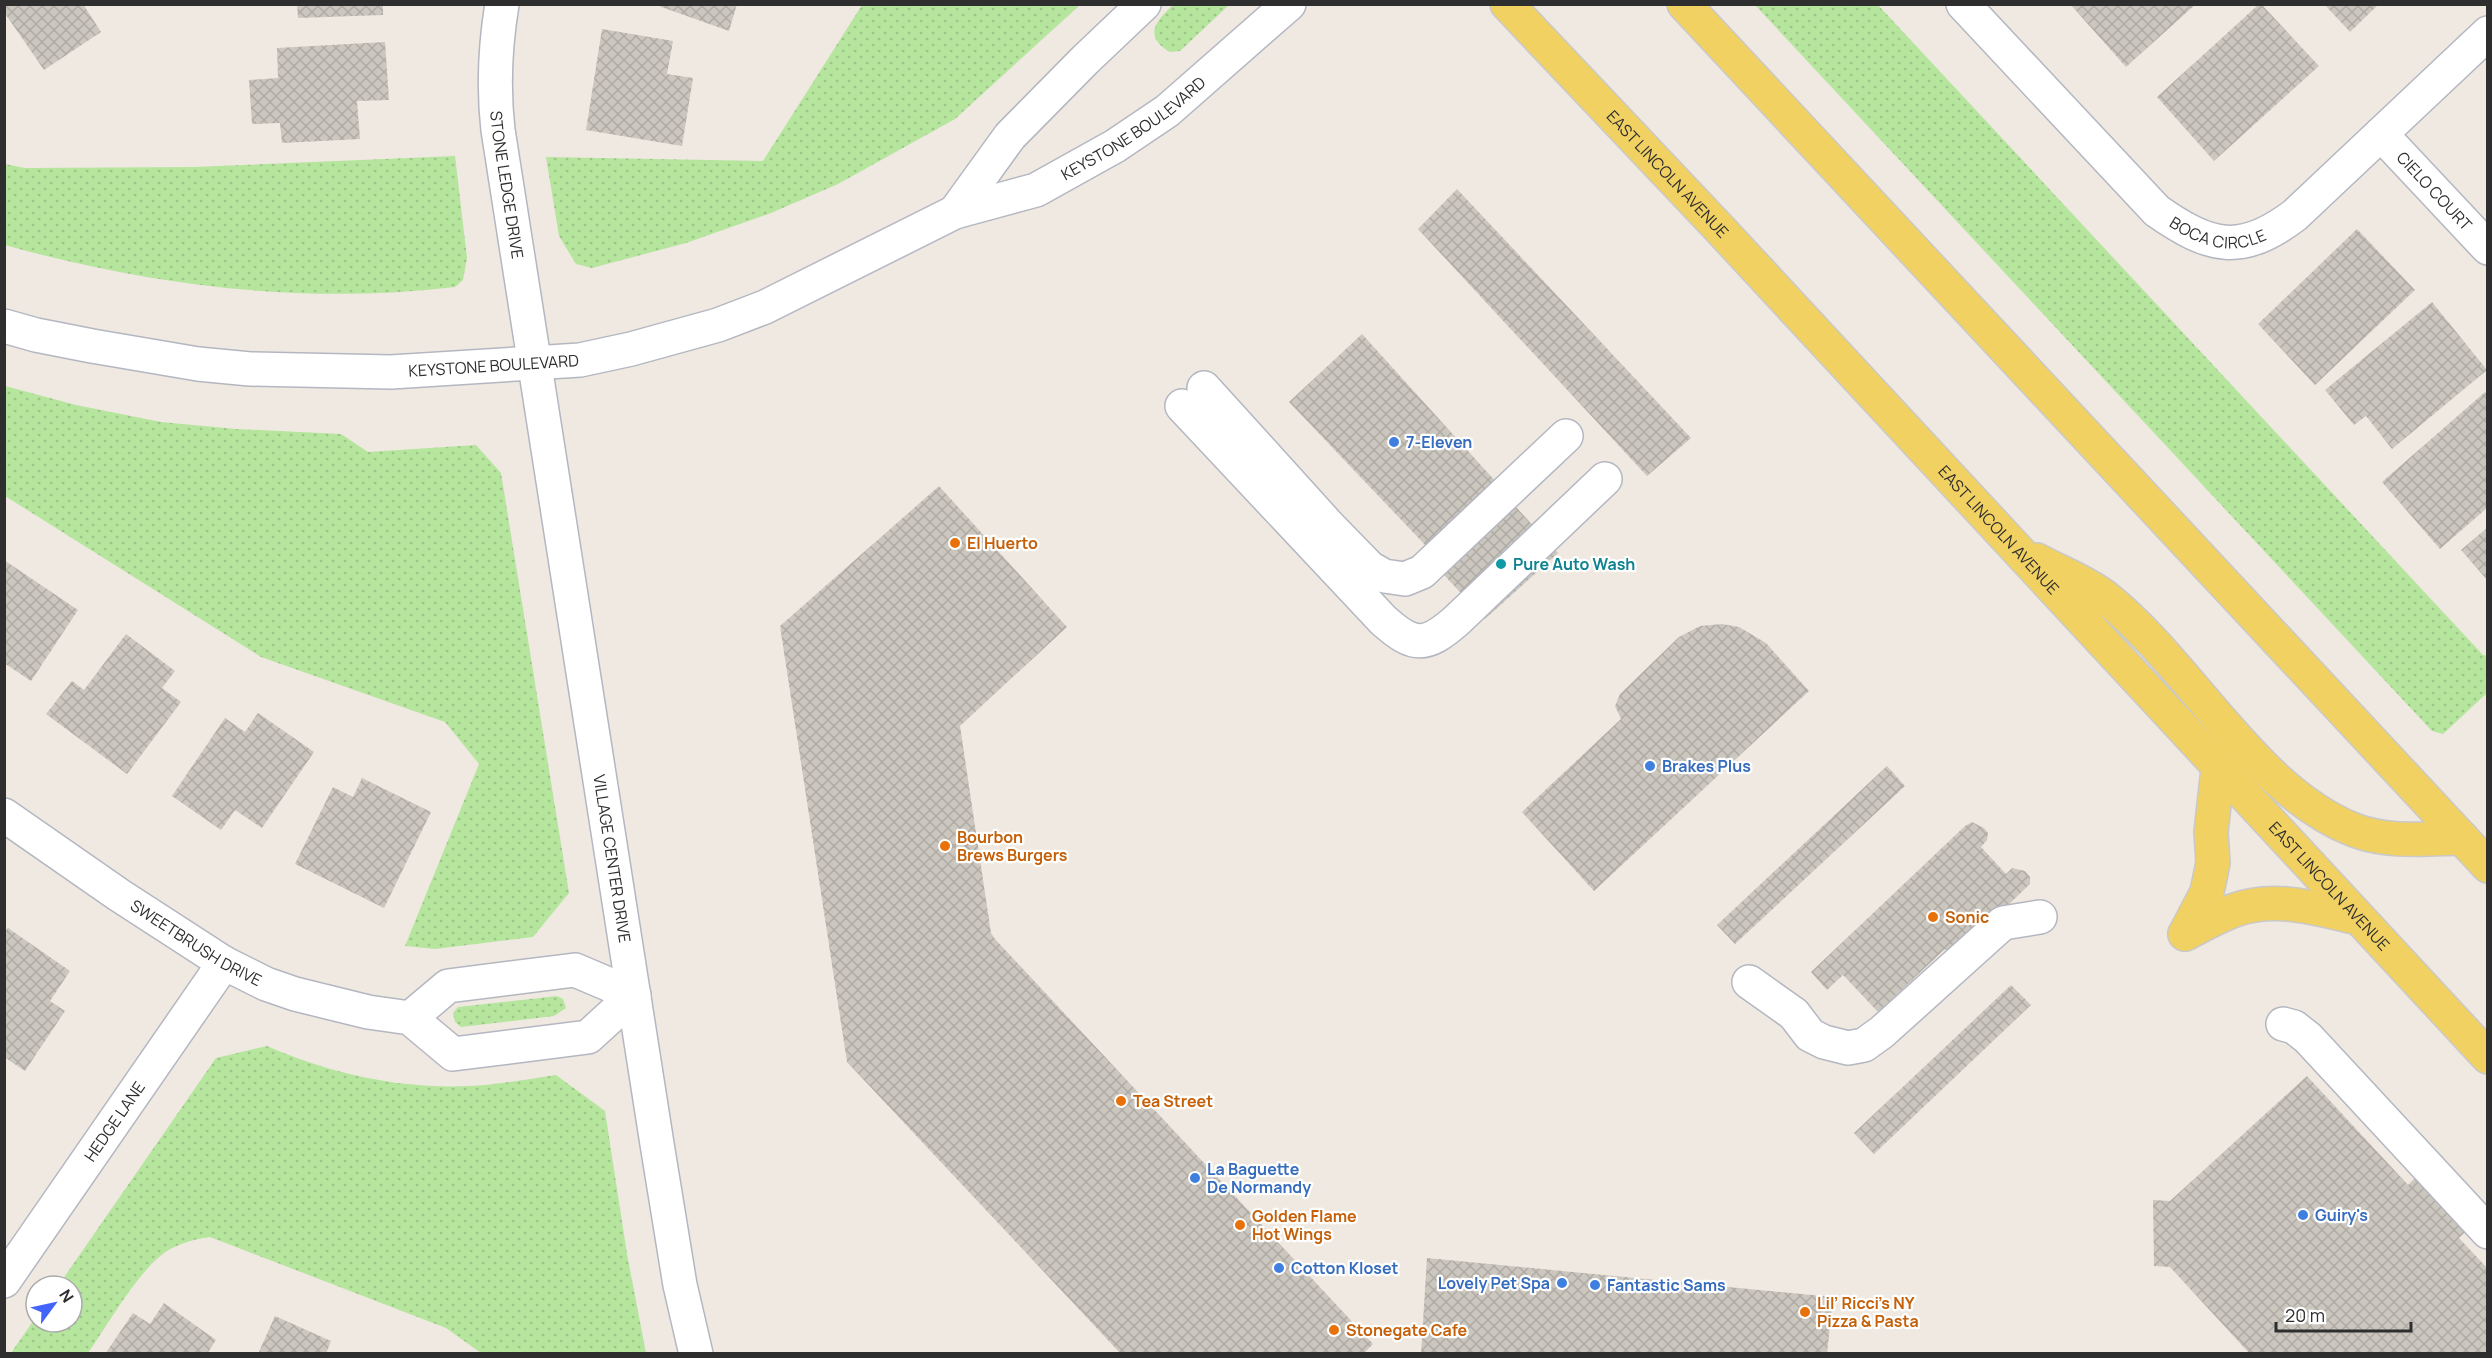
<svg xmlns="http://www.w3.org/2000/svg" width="2492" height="1358" font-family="Manrope,sans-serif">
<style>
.grass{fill:url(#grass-dots)}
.building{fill:url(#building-cross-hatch)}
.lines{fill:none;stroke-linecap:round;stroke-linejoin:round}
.minor-casing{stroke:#b4b7c1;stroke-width:36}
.major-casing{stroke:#c9c9c9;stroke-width:36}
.minor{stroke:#fff;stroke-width:33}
.major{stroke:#f2d163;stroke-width:33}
.shop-dot{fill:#3f7fe0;stroke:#fff;stroke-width:2}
.food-dot{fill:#e8710a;stroke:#fff;stroke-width:2}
.culture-dot{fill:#0f9aa8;stroke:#fff;stroke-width:2}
.labels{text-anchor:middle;stroke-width:4.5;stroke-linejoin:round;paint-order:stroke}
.street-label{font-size:16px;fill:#2e2e2e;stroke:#fff}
.shop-label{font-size:16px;font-weight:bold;fill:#366cbe;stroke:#fff;text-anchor:start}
.food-label{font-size:16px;font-weight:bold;fill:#c56008;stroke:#fff;text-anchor:start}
.culture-label{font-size:16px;font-weight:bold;fill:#0d838f;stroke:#fff;text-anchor:start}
</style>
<defs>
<pattern id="grass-dots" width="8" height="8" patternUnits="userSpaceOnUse" patternTransform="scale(1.5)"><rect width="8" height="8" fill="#b6e59e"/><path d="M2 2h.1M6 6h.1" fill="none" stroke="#9dc588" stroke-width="1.8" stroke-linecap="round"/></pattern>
<pattern id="building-cross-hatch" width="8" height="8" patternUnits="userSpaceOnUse" patternTransform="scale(1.5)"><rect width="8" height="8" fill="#cbc7bf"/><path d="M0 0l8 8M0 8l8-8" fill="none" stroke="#afaba4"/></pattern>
</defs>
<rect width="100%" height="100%" fill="#efe9e1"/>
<g class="grass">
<polygon points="862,5 1080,5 955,119 838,184 771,213 686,243 592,268 576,264 559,236 546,157 763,161"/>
<path d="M 1173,5 L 1174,4 L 1229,5 L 1180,51 L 1170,52 C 1142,36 1157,20 1173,5 Z"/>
<polygon points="1755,5 1878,5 2483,655 2487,656 2487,693 2443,734 2432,731"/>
<path d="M 455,156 L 467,258 L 463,280 L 455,287 C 304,305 151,286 5,245 L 5,164 L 25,168 L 194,167 Z"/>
<polygon points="5,386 76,405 161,422 236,429 341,434 368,452 476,445 501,473 569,893 533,937 435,949 405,946 479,764 445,722 261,657 5,496"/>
<polygon points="557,996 563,999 566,1008 554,1016 461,1027 455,1022 453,1013 458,1007"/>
<path d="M 267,1046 C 331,1074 399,1089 469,1086 C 498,1085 528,1079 556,1075 L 605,1111 L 627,1254 L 646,1353 L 481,1353 L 446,1328 L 210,1237 C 194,1239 172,1245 159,1257 C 132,1281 109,1323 88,1353 L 11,1353 L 36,1317 L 36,1322 L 72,1322 L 72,1286 L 58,1286 L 216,1058 Z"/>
</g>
<g class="building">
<polygon points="4,4 83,4 101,32 44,70 4,12"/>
<polygon points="297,4 383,4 383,15 298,18"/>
<polygon points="653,4 737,4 729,31"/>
<polygon points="2070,4 2196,4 2126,67"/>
<polygon points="2324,4 2379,4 2350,32"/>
<polygon points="2258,5 2262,5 2319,66 2214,161 2157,97"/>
<polygon points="602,29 673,41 667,74 693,78 682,146 586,130"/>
<polygon points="385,42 389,100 357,101 360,139 282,143 280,123 252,124 249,80 278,78 277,48"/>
<polygon points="1457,189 1691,438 1647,476 1418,229"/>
<polygon points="2357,229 2415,290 2315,385 2258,324"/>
<polygon points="2432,302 2487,370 2392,449 2366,416 2354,425 2325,390"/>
<polygon points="1362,334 1497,483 1428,548 1289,402"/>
<polygon points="2485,392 2488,394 2488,507 2440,549 2382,482"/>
<polygon points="939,486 1067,627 960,726 991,933 995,939 1373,1344 1363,1354 1121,1354 847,1062 780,626"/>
<polygon points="1515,506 1558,553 1485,619 1444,575"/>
<polygon points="2488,527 2488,581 2461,550"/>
<polygon points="4,560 78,610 31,681 4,663"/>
<polygon points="1722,624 1739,627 1766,643 1809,691 1594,891 1522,812 1621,719 1615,706 1620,694 1679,637 1700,626"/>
<polygon points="126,634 175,671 162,688 181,702 127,774 46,714 72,681 84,690"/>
<polygon points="258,713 314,752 262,828 235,810 221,830 172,796 225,718 245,732"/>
<polygon points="1887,766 1905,786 1735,944 1717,925"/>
<polygon points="362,778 431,812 384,908 295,864 333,787 353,797"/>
<polygon points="1972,822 1984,828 1988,833 1987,840 1981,847 2006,874 2012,868 2025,871 2030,877 2030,884 1953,958 1945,949 1878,1012 1843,975 1827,990 1811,972 1965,826"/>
<polygon points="8,928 70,971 50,1001 65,1011 25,1071 4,1057 4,933"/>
<polygon points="2011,985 2031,1005 1874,1154 1854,1133"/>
<polygon points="2307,1076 2408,1185 2418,1175 2467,1230 2459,1238 2488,1269 2488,1354 2250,1354 2170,1267 2154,1266 2153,1200 2170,1201"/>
<polygon points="1427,1258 1833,1297 1827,1354 1421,1354"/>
<polygon points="164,1303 216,1340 207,1354 105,1354 133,1313 150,1324"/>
<polygon points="275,1316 331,1341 326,1354 258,1354"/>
</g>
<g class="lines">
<defs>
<g id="minor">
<path id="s1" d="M 502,4 C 495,47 493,87 498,130 L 657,1144 L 680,1285 L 696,1354"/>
<path id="s2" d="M 1963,4 L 2157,211 C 2210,248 2241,256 2295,215 L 2488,33"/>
<path id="s3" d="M 2381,134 L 2488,248"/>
<polyline points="955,212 1010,136 1085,60 1144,4"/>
<path id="s4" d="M 4,326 L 36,335 L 92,346 L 198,364 L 250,369 L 391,372 L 580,360 L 631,349 L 718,325 L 765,307 L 955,212 L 1036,190 L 1115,146 L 1167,111 L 1289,4"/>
<polyline points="1204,388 1328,525 1370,568 1384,576 1405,579 1422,572 1566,436"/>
<path d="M 1182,406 L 1383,620 C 1414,648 1426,647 1456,621 L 1605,479"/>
<path id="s5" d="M 4,815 L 119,895 L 224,963 L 266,984 L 295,994 L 368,1012 L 410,1018 L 453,1054 L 588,1037 L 634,995 L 575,970 L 448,986 L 410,1018"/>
<polyline points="1749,982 1794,1014 1810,1035 1824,1042 1848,1048 1864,1045 1882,1032 2003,923 2040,917"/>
<polyline points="2283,1024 2294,1027 2308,1038 2488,1232"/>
<path id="s6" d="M 4,1281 L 224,963"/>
</g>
<g id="major">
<path id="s7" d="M 1507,4 L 1718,227 L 2488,1057"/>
<polyline points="1684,4 2488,866"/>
<path d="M 2037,560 C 2059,572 2086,582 2105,597 C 2190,664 2253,790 2354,830 C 2388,843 2426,839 2462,838"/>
<path d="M 2185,934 C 2201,926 2218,916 2235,910 C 2275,895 2318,909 2358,918"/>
<polyline points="2185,934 2207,892 2213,863 2211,832 2218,769"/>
</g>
</defs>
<use href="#minor" class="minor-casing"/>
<use href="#major" class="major-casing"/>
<use href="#minor" class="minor"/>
<use href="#major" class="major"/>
</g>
<g class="shop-dot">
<circle cx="1394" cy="442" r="6"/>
<circle cx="1650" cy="766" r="6"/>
<circle cx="1195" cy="1178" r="6"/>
<circle cx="2303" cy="1215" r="6"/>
<circle cx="1279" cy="1268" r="6"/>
<circle cx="1562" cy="1283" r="6"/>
<circle cx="1595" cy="1285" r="6"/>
</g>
<g class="food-dot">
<circle cx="955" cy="543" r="6"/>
<circle cx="945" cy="846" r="6"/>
<circle cx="1933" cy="917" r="6"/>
<circle cx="1121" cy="1101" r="6"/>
<circle cx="1240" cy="1225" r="6"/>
<circle cx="1805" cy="1312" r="6"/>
<circle cx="1334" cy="1330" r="6"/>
</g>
<circle class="culture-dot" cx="1501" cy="564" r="6"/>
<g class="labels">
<g class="street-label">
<text dy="6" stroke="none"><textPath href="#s4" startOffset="1185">KEYSTONE BOULEVARD</textPath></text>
<text dy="6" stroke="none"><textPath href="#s7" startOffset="234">EAST LINCOLN AVENUE</textPath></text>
<text dy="6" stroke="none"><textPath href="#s1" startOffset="182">STONE LEDGE DRIVE</textPath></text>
<text dy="6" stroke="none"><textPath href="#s3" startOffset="78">CIELO COURT</textPath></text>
<text dy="6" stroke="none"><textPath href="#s2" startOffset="351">BOCA CIRCLE</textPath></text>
<text dy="6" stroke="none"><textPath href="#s4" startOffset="494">KEYSTONE BOULEVARD</textPath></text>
<text dy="6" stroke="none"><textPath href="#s7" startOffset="720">EAST LINCOLN AVENUE</textPath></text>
<text dy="6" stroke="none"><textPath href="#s1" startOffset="864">VILLAGE CENTER DRIVE</textPath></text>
<text dy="6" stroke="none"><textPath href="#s7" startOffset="1206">EAST LINCOLN AVENUE</textPath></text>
<text dy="6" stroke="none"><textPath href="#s5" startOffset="231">SWEETBRUSH DRIVE</textPath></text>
<text dy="6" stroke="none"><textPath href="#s6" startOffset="194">HEDGE LANE</textPath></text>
</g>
<g class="shop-label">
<text x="1406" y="448">7-Eleven</text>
<text x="1662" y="772">Brakes Plus</text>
<text x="1207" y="1175">La Baguette<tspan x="1207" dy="18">De Normandy</tspan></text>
<text x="2315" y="1221">Guiry's</text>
<text x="1291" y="1274">Cotton Kloset</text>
<text x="1550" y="1289" text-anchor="end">Lovely Pet Spa</text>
<text x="1607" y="1291">Fantastic Sams</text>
</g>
<g class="food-label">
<text x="967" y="549">El Huerto</text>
<text x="957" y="843">Bourbon<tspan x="957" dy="18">Brews Burgers</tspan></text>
<text x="1945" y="923">Sonic</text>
<text x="1133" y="1107">Tea Street</text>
<text x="1252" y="1222">Golden Flame<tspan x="1252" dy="18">Hot Wings</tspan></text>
<text x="1817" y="1309">Lil’ Ricci’s NY<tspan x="1817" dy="18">Pizza &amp; Pasta</tspan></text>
<text x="1346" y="1336">Stonegate Cafe</text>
</g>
<g class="culture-label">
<text x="1513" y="570">Pure Auto Wash</text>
</g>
</g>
<rect width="2492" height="1358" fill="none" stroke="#2e2e2e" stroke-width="12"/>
<g transform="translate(54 1304) rotate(57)"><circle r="28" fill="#ffffff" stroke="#ababab" stroke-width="1.5"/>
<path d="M0-4.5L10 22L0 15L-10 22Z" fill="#4264fb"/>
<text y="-9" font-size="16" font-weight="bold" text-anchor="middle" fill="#2e2e2e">N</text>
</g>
<path d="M2276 1322v9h135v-9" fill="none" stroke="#2e2e2e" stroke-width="3"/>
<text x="2285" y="1322" font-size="18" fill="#2e2e2e" stroke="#ffffff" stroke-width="4.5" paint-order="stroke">20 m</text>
</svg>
